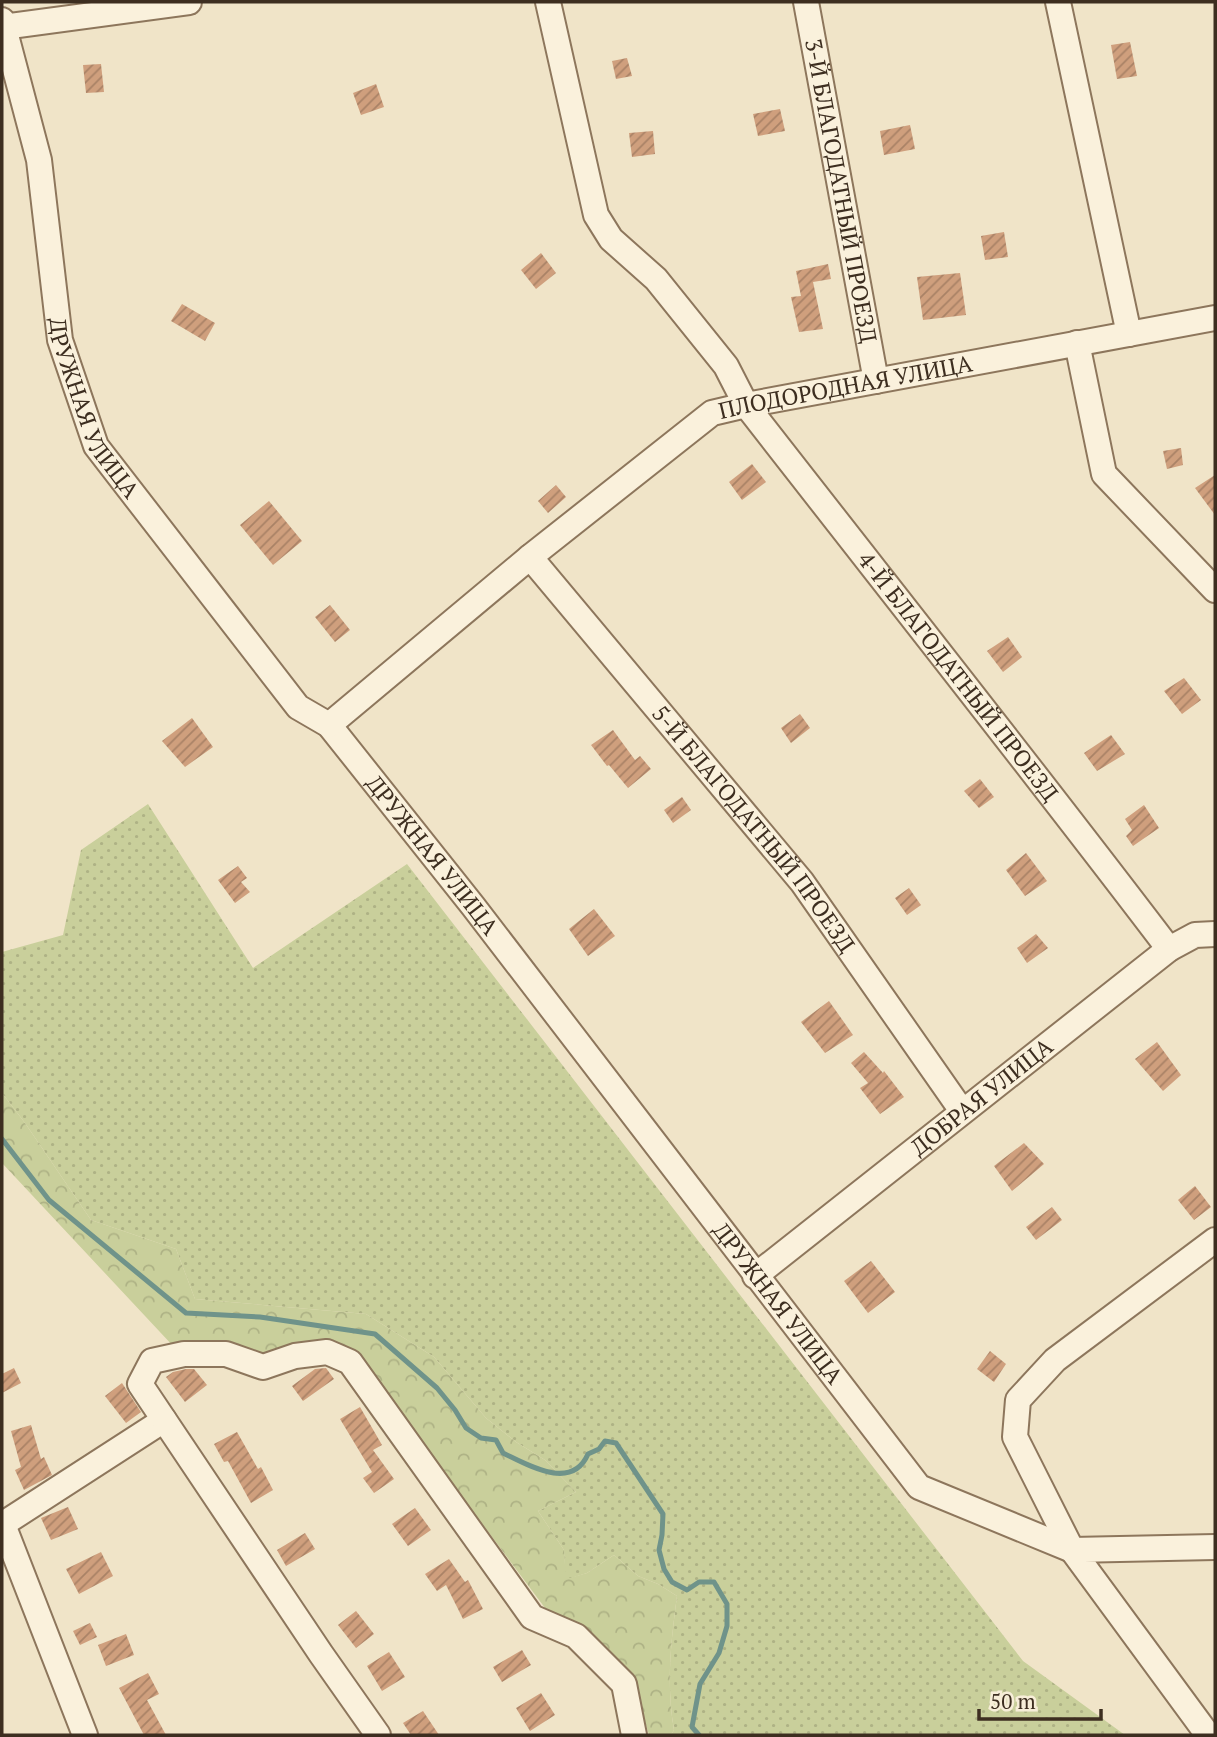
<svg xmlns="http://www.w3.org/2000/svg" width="1217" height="1737" font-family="'PT Serif',serif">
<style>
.grass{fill:url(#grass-dots)}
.forest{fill:url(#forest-crowns)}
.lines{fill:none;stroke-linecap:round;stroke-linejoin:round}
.stream{stroke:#6f938a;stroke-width:5}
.building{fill:url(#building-hatch)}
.minor-casing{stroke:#8d765c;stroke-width:28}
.minor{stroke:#faf1dc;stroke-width:24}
.labels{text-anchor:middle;stroke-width:6;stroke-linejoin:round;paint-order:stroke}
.street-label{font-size:23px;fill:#3d2e20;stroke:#f7eed8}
</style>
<defs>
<pattern id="grass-dots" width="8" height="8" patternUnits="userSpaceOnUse" patternTransform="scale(1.75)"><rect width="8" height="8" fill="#c9cf9b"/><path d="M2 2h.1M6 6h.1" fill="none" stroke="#aeb285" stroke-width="1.8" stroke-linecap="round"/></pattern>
<pattern id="forest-crowns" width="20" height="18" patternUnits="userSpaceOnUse" patternTransform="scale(1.75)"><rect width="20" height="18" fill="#c9cf9b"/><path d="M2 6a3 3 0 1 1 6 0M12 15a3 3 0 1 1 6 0" fill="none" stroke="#aeb285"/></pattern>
<pattern id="building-hatch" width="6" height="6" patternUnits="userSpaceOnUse" patternTransform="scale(1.75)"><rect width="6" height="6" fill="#cf9f7d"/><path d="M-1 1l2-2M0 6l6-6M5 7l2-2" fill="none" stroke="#a98266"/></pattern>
</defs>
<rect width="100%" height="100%" fill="#f0e4c8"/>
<path class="grass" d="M 148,804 L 253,968 L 407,864 L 1023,1661 L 1125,1735 L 671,1735 L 674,1730 C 666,1684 671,1641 677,1596 L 658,1584 L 638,1576 L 614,1555 L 587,1573 L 565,1580 L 564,1550 L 538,1511 L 576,1492 L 545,1460 L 516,1442 L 486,1418 L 434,1357 L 366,1314 L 195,1299 L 176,1249 L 91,1220 L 25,1123 L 2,1093 L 2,952 L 63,935 L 81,850 Z"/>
<path class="forest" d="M 2,1093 L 25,1123 L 91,1220 L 176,1249 L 195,1299 L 366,1314 L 434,1357 L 486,1418 L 516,1442 L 545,1460 L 576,1492 L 538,1511 L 564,1550 L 566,1579 L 587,1573 L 614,1555 L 638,1576 L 658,1584 L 677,1596 C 671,1641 666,1685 674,1730 L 671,1735 L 649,1735 L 634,1684 L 584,1627 L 545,1608 L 360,1360 L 264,1359 L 174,1347 L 2,1163 Z"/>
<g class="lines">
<path class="stream" d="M 2,1139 L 49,1200 L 186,1313 L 260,1317 L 375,1334 L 437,1388 L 455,1410 L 466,1428 L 481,1438 L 496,1440 L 503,1453 C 530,1466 572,1491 588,1454 L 599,1449 L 605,1441 L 616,1443 L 663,1514 L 662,1535 L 659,1550 L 664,1569 L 672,1582 L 687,1590 L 699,1582 L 714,1582 L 727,1604 L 727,1626 L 719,1653 L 700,1684 L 692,1727 L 699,1735"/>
</g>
<g class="building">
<polygon points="1130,42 1137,76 1117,79 1111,45"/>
<polygon points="627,58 632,76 616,79 612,61"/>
<polygon points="101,64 104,92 86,93 83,65"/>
<polygon points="376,84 384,107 361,115 353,93"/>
<polygon points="780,109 785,131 758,136 753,114"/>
<polygon points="910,125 915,149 884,155 880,131"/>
<polygon points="653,131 655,154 632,157 629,133"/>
<polygon points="1004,232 1008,257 985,260 981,236"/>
<polygon points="541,253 556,273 536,289 521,270"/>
<polygon points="828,264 831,279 813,282 823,329 799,332 791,297 801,296 796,271"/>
<polygon points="960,273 966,315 923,320 917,277"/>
<polygon points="182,304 215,323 205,341 171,321"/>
<polygon points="1181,448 1183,465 1167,469 1163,451"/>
<polygon points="752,464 766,482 742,500 729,482"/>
<polygon points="1215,475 1215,515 1195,488"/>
<polygon points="556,485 566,497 548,513 538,501"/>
<polygon points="269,501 302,541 273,565 240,525"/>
<polygon points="330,605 350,630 335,642 315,617"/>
<polygon points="1008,637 1022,657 1003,672 987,651"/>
<polygon points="1184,678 1201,700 1182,714 1164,691"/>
<polygon points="800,714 810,728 791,743 781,728"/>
<polygon points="192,718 213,747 185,767 162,741"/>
<polygon points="613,730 635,760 640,756 651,769 628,788 609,765 607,766 591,745"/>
<polygon points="1111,735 1125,754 1097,771 1084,753"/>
<polygon points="980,779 994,797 979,808 964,791"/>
<polygon points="682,797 691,810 673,823 664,810"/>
<polygon points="1144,805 1159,828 1133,846 1126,836 1132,830 1125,819"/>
<polygon points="1026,853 1047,881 1025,896 1006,870"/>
<polygon points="238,866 247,878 241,882 250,892 235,903 218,880"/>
<polygon points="909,888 921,905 907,915 895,898"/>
<polygon points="594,909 615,936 588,956 569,929"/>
<polygon points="1036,934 1048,948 1027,963 1017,948"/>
<polygon points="829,1001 853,1035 825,1053 801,1022"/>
<polygon points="1157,1042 1181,1075 1163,1091 1135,1059"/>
<polygon points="864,1052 883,1073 884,1071 904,1097 880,1114 860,1088 868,1083 851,1063"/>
<polygon points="1024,1143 1044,1164 1012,1191 994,1166"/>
<polygon points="1195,1186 1211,1207 1194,1220 1178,1200"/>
<polygon points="1052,1207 1062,1220 1036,1240 1026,1227"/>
<polygon points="871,1261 895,1292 868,1313 844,1281"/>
<polygon points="990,1351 1006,1364 994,1382 977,1369"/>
<polygon points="14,1368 21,1383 2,1393 2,1374"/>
<polygon points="326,1368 334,1379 303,1401 292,1386 315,1369"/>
<polygon points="186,1369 194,1369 207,1385 185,1402 166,1377 173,1372"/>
<polygon points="122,1383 141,1412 126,1423 105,1396"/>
<polygon points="360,1407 382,1445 373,1450 394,1479 374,1493 363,1478 372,1472 340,1419"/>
<polygon points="31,1425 41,1459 44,1457 52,1475 24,1490 15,1470 21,1467 11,1431"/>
<polygon points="237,1432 258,1469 261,1467 273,1490 251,1503 228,1461 224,1462 214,1444"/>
<polygon points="68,1507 78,1529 51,1540 41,1518"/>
<polygon points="415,1508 431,1530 408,1546 392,1524"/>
<polygon points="305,1533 315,1549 286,1566 277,1550"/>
<polygon points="101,1552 113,1576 79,1594 66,1569"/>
<polygon points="449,1559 465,1582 468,1580 483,1609 463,1619 446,1585 437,1591 425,1574"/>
<polygon points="356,1611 374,1634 356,1648 338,1625"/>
<polygon points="90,1623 97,1637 80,1645 73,1631"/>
<polygon points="126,1634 134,1655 106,1666 98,1645"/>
<polygon points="522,1650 531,1665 502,1682 493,1667"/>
<polygon points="389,1652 405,1677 382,1691 367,1666"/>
<polygon points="148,1673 159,1694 147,1700 166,1735 144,1735 119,1688"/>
<polygon points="541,1693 555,1715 530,1731 516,1708"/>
<polygon points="423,1711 439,1735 411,1735 403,1723"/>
</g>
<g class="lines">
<defs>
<g id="minor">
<path id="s1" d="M 548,2 L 596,215 L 611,239 L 656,279 L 726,366 L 746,405 C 887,586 1030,766 1169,949"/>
<path id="s2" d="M 806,2 L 876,381"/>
<polyline points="1058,2 1129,334"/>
<path id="s3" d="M 2,20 L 39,160 L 60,340 L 96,446 L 298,707 L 329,725 L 473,906 L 919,1487 L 1072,1550"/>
<polyline points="3,27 189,2"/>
<polyline points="1077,343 1104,474 1215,590"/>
<path id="s4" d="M 530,557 L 802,882 L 962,1111"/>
<path id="s5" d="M 329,725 L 530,557 L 712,413 L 746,405 L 1215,318"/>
<path id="s6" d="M 755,1276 L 1169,949 L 1195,935 L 1215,934"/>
<polyline points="2,1522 85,1735"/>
<polyline points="3,1524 164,1420"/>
<polyline points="1072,1550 1015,1437 1018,1400 1055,1360 1215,1240"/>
<polyline points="378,1735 321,1654 140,1384 152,1361 184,1354 226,1354 263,1367 295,1356 327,1352 350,1362 532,1617 576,1636 624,1684 634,1735"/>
<polyline points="1208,1735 1072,1550 1215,1547"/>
</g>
</defs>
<use href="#minor" class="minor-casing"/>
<use href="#minor" class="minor"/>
</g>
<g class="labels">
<g class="street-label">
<text dy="8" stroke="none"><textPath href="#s2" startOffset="192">3-Й БЛАГОДАТНЫЙ ПРОЕЗД</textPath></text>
<text dy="8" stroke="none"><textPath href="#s5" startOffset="630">ПЛОДОРОДНАЯ УЛИЦА</textPath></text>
<text dy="8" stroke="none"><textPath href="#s3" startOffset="402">ДРУЖНАЯ УЛИЦА</textPath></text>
<text dy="8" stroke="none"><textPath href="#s1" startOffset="807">4-Й БЛАГОДАТНЫЙ ПРОЕЗД</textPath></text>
<text dy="8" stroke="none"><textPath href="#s4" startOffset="352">5-Й БЛАГОДАТНЫЙ ПРОЕЗД</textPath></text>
<text dy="8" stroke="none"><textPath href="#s3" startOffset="970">ДРУЖНАЯ УЛИЦА</textPath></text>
<text dy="8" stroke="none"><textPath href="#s6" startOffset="289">ДОБРАЯ УЛИЦА</textPath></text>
<text dy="8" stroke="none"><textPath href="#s3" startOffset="1536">ДРУЖНАЯ УЛИЦА</textPath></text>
</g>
</g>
<rect width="1217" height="1737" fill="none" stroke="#3d2e20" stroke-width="7"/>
<path d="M979 1709v10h122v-10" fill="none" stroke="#3d2e20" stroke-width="3.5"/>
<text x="990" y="1709" font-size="21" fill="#3d2e20" stroke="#f7eed8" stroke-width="5" paint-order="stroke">50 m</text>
</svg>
